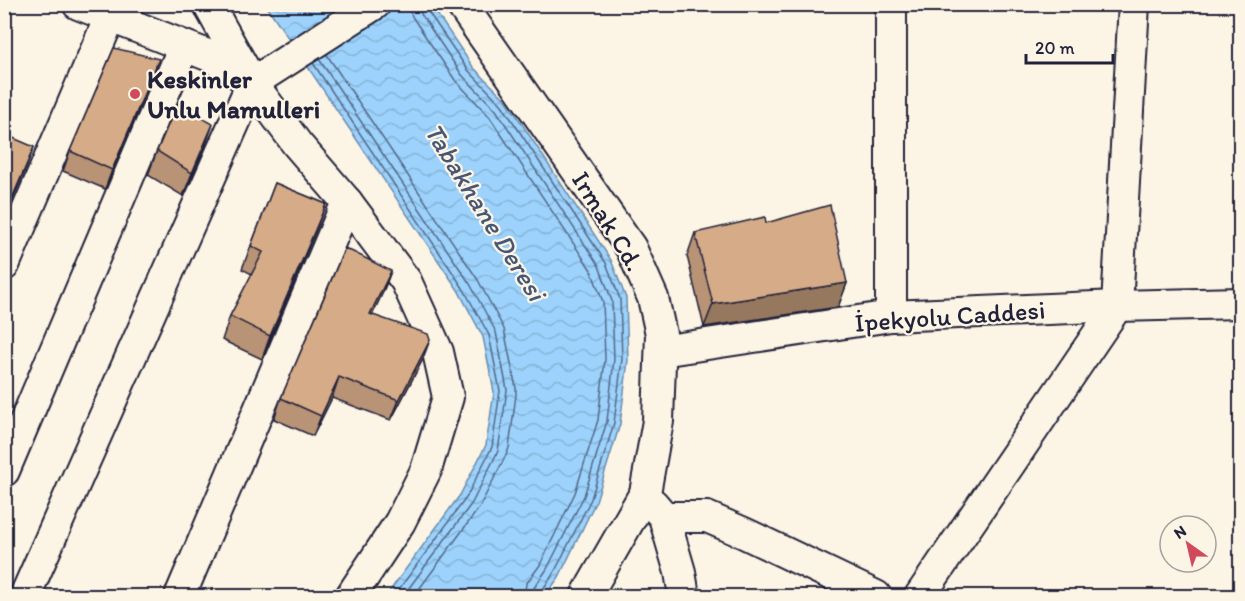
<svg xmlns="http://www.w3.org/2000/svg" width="1245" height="601" font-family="Itim,sans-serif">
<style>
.water{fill:url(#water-waves);stroke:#6b8cae;stroke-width:1.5}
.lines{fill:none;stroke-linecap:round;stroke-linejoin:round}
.shore{stroke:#536888;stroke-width:1.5}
.minor-casing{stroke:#22223b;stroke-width:34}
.minor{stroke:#fcf5e5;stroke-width:30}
.wall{fill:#b89374;stroke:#22223b;stroke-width:1.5}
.shaded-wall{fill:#96785e;stroke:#22223b;stroke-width:1.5}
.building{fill:#d6ab87;stroke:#22223b;stroke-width:1.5}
.poi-dot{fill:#d1495b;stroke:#fcf5e5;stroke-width:2}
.labels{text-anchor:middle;stroke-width:4.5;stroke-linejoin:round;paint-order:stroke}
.poi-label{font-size:26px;font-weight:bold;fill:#22223b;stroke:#fcf5e5;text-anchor:start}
.street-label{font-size:26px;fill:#22223b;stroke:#fcf5e5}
.water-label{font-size:27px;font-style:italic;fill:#475775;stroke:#fcf5e5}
</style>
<defs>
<pattern id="water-waves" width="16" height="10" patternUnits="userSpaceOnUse" patternTransform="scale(1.5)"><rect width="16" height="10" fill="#9cd2fb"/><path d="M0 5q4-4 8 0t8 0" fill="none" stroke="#86b4d8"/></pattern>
</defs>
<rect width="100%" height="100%" fill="#fcf5e5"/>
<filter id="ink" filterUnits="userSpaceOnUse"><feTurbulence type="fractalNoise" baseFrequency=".0167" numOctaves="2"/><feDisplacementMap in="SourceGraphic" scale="12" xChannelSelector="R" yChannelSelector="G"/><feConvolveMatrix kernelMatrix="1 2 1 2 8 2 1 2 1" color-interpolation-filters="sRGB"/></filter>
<g filter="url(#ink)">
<polygon class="water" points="266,5 431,5 473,67 507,101 611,260 626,298 628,360 620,424 596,501 559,577 545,596 386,596 460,495 486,445 494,392 483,337 458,290"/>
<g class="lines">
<g class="shore">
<polyline points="410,4 410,12 413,18 455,80 489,116 591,270 603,302 605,359 598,420 575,493 540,565 526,584 524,596"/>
<polyline points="419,4 421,14 462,75 496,110 599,266 612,301 614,359 607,421 584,496 547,569 534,588 533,596"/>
<polyline points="426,4 427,10 468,70 502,105 606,263 620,299 622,359 614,423 591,499 554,573 541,592 540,596"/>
<polyline points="327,55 478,280 504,329 516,388 516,395 509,448 506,455 479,508 414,596"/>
<polyline points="319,59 470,284 496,332 507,390 498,451 472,503 403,596"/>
<polyline points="313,63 463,288 489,335 500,391 492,447 466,498 394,596"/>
</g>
<defs>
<g id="minor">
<polyline points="78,4 210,56 250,81"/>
<polyline points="208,4 252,83 297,144 347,202 406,281 438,352 448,397 426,470 400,522 351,596"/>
<polyline points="461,4 631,248 653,298 661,334 658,421 645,493 586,596"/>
<polyline points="891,4 891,316"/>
<polyline points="4,265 110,17"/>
<polyline points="661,351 891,316 1117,306 1240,303"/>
<polyline points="4,471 184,46"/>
<polyline points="653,504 664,517 680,572 684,596"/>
<polyline points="664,517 707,517 744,533 876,596"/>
<polyline points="25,596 252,83 375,4"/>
<polyline points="180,596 347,202"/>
<polyline points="920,596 1117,306 1134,4"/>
</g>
</defs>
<use href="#minor" class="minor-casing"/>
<use href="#minor" class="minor"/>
</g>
<g class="wall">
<polygon points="127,4 136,4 134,7"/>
<polygon points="151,79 105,189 63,171 70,151"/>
<polygon points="205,147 183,196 148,175 157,151"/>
<polygon points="275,183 326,204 317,227 262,359 222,340 230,316 252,274 242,269"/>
<polygon points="766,223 847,283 838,307 704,327 687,256 695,233"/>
<polygon points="391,271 383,292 372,315 422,361 391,420 332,398 313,436 274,419 281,398"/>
</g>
<g class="shaded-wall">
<polygon points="159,59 151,79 105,189 112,170"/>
<polygon points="213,124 205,147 183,196 192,173"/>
<polygon points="34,147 27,166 4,220 4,217"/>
<polygon points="326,204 317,227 262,359 270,336"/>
<polygon points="391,271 383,292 363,335 370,314"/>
<polygon points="847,283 838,307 704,327 713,304"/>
<polygon points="430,340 422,361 391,420 399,400"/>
<polygon points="339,377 332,398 313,436 321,416"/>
</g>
<g class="building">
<polygon points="114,48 159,59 112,170 70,151"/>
<polygon points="177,104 213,124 192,173 157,151"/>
<polygon points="4,134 34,147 4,217"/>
<polygon points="275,183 326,204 270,336 230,316 263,252 251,246"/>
<polygon points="830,205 847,283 713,304 695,233 765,217 766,223"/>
<polygon points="345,248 391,271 370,314 428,334 430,340 399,400 339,377 321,416 281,398"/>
</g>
</g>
<circle class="poi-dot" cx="135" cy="94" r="6"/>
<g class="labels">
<g class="poi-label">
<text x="147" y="88">Keskinler<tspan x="147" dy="30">Unlu Mamulleri</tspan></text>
</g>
<g class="street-label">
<text transform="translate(608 221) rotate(58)" y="9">Irmak Cd.</text>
<text transform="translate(950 316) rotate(-4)" y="9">İpekyolu Caddesi</text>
</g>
<g class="water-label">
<text transform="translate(485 212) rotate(58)" y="9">Tabakhane Deresi</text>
</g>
</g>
<rect width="1245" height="601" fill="none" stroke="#fcf5e5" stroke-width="24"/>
<rect x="12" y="12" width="1221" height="577" fill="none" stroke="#22223b" stroke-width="2" filter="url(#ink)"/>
<g transform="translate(1188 544) rotate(326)"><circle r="28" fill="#fcf5e5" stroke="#a5a1a1" stroke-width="1.5"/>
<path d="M0-4.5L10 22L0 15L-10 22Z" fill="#d1495b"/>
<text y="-9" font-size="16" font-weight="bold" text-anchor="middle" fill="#22223b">N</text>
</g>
<path d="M1026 54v9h87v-9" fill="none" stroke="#22223b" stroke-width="3"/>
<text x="1035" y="54" font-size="18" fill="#22223b" stroke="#fcf5e5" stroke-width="4.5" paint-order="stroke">20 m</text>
</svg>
